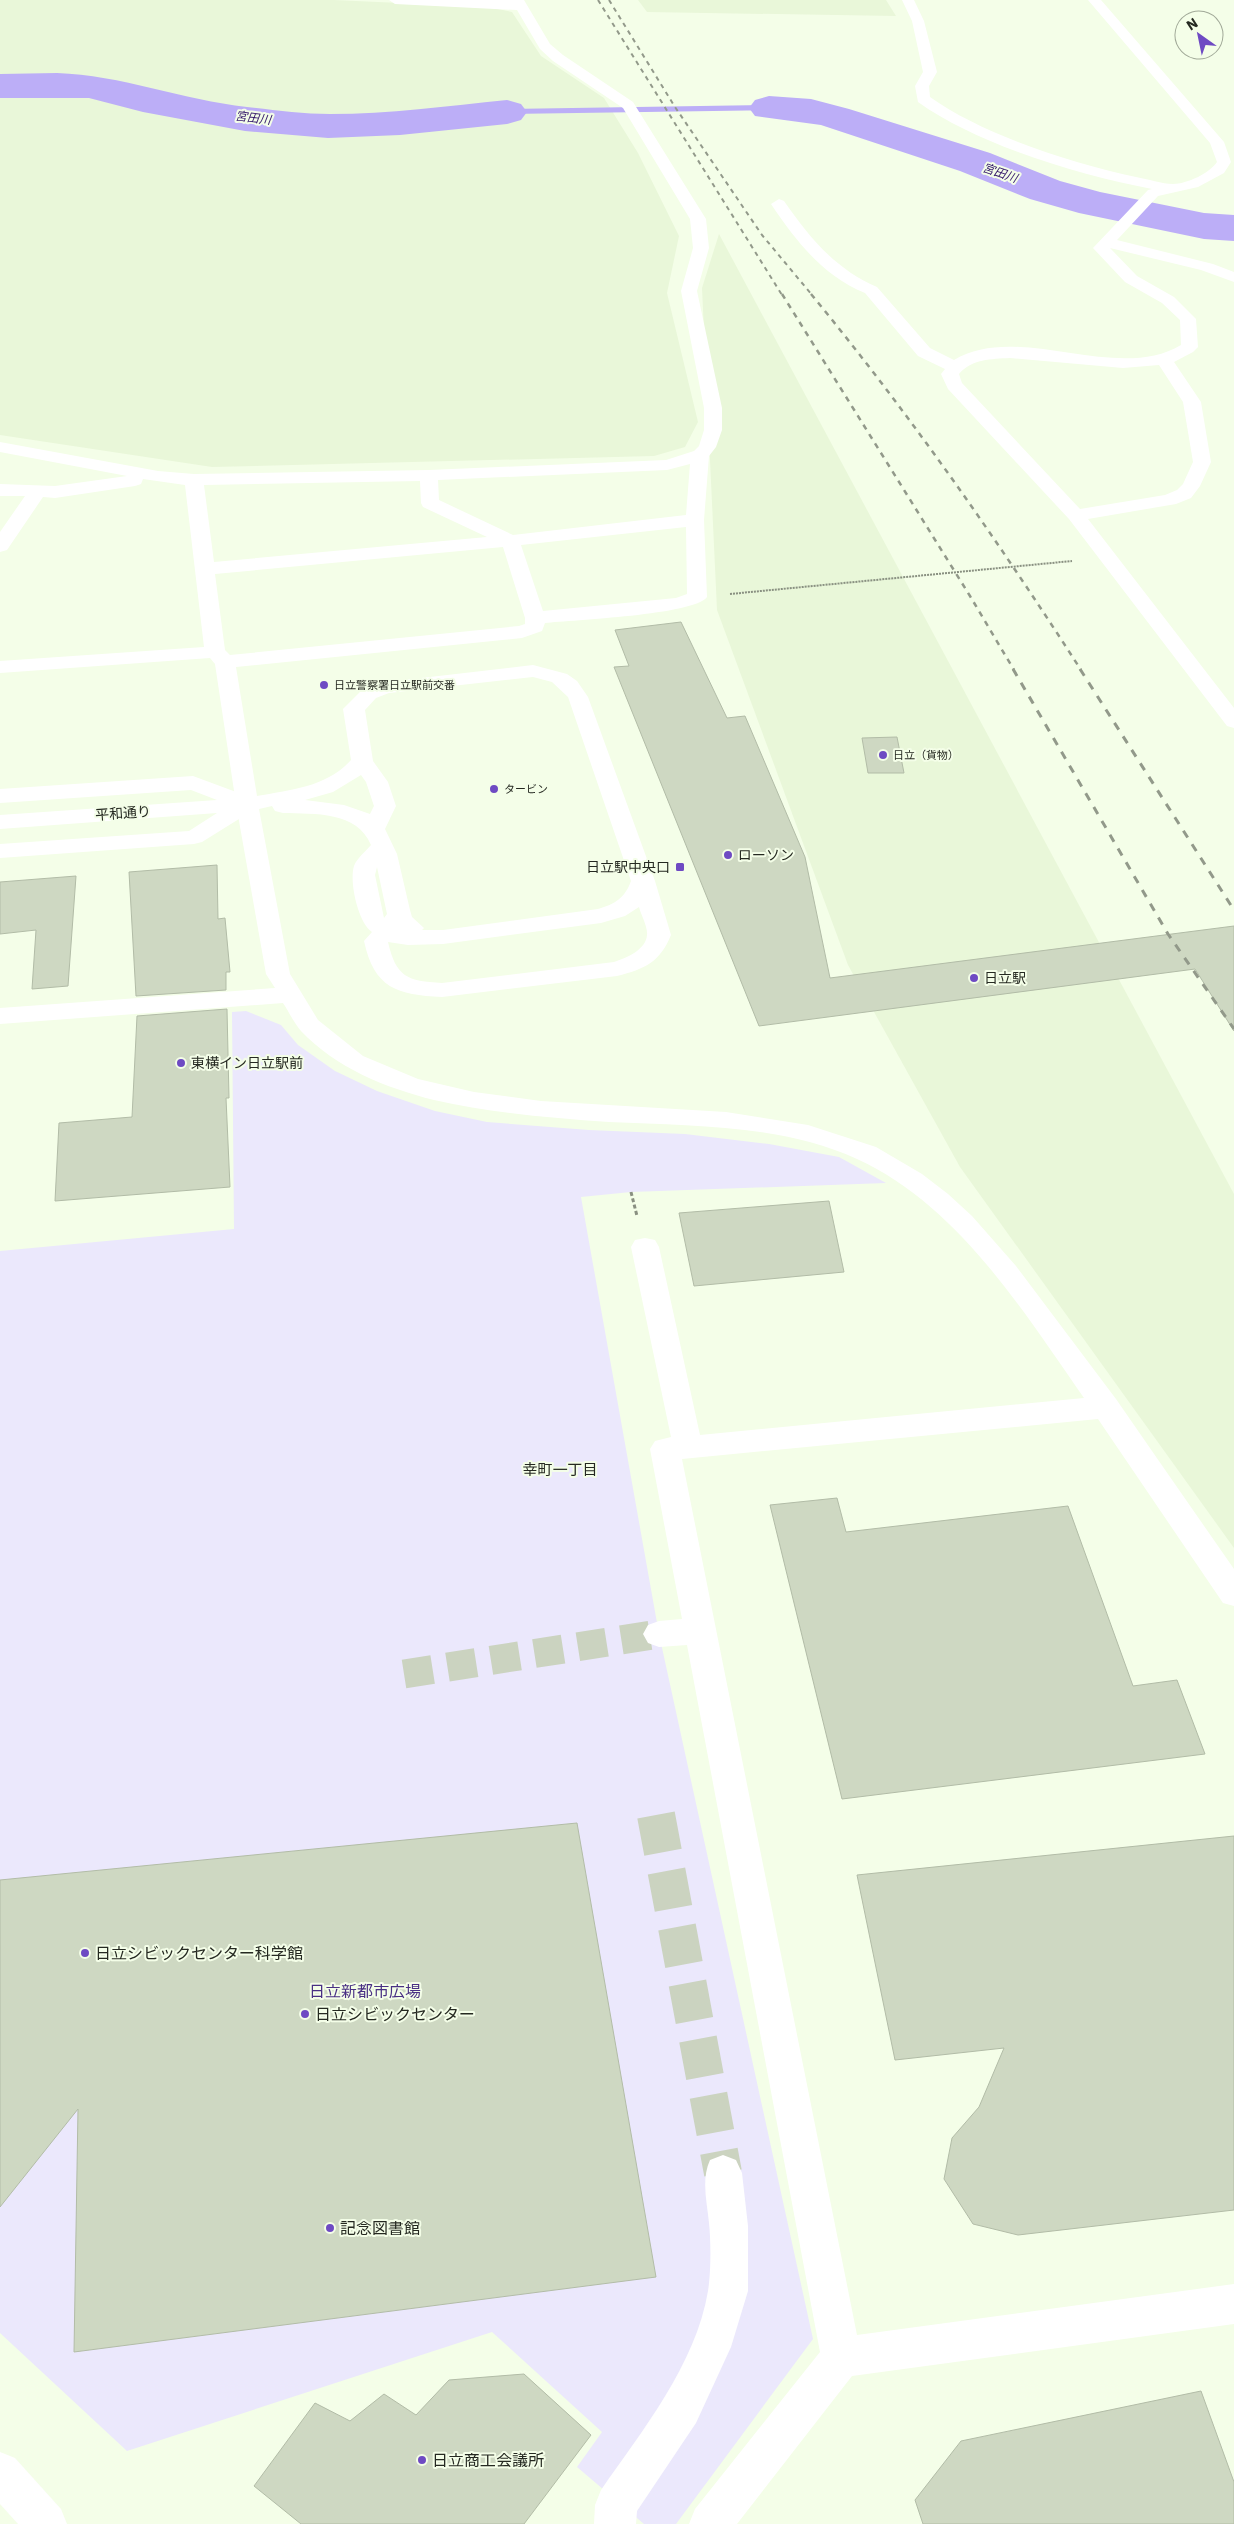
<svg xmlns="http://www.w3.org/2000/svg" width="1234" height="2524" font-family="'IBM Plex Sans','Noto Sans JP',sans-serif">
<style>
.built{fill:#e9f7d9}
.green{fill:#ebe8fc}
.water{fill:#bcaef7}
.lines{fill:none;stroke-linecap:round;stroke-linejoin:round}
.river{fill:#bcaef7;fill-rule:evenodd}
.building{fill:#ced8c2;stroke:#b2bca7}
.minor-tunnel-far1{stroke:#cbd3c0;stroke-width:29;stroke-dasharray:29 15;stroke-linecap:butt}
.minor-tunnel{stroke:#cbd3c0;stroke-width:38;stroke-dasharray:38 19;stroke-linecap:butt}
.path-far1{stroke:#899081;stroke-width:2;stroke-dasharray:2 1;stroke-linecap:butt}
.path{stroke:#899081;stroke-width:3;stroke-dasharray:4 2.5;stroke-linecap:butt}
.minor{fill:#fff;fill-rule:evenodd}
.major{fill:#fff;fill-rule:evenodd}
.rail-far2{stroke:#92998a;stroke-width:2;stroke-dasharray:4.5 4.5;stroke-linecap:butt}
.rail-far1{stroke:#92998a;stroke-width:2.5;stroke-dasharray:5.5 5.5;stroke-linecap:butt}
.rail{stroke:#92998a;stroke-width:3;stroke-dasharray:8 8;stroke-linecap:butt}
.poi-dot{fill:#6e4ac3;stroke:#f4fee8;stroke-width:2}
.labels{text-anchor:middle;stroke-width:4;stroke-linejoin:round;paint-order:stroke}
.far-poi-label{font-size:11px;fill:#252921;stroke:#f4fee8;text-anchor:start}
.far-water-label{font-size:12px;font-style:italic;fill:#34176a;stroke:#f4fee8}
.street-label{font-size:14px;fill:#252921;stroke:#f4fee8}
.poi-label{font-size:14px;fill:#252921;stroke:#f4fee8;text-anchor:start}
.neighbourhood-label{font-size:15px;fill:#252921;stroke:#f4fee8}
.near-poi-label{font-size:16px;fill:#252921;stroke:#f4fee8;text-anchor:start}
.near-park-label{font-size:16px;fill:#493084;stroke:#f4fee8}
</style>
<rect width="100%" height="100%" fill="#f4fee8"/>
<g class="built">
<polygon points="0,0 334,0 488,7 512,12 541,56 604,98 638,153 679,236 667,293 698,422 685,447 654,456 212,467 0,435"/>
<polygon points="638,0 886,0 896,16 647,12"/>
<polygon points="719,234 1234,1194 1234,1548 960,1167 848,965 717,610 702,288"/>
</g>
<polygon class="green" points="246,1011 281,1025 298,1045 335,1071 377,1091 435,1111 487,1122 589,1130 685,1134 769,1144 839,1157 886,1183 631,1192 581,1197 659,1634 813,2339 676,2524 644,2524 577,2467 602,2432 492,2332 127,2451 0,2333 0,1251 234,1229 232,1012"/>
<polygon class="water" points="768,105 815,109 839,115 830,120 776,110 509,114 400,125 400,120 507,109"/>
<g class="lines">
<g class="river">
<path d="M 57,73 C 121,75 183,100 247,107 C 274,110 302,114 330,114 C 389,114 448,106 507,100 L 521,104 L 527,112 L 521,120 L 507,124 L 400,135 L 328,138 L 245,131 L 143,112 L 89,98 L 0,98 L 0,74 Z"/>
<polygon points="769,96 811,99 849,109 990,153 1060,181 1100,192 1204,213 1234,215 1234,241 1204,239 1079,213 1030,199 960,171 821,125 755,116 749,108 755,100"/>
</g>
</g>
<g class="building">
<polygon points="681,622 727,718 745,716 805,857 830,978 1234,926 1234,1031 1195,969 759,1026 614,667 629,666 615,630"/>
<polygon points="897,737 904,773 868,773 862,738"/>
<polygon points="217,865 218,919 225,918 230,972 226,972 226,990 136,996 129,872"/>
<polygon points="76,876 68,986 32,989 36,930 0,934 0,882"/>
<polygon points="227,1009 229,1098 226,1098 230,1187 55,1201 59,1123 132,1117 137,1016"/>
<polygon points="829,1201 844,1272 694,1286 679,1213"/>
<polygon points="837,1498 846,1532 1068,1506 1133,1686 1177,1680 1205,1754 842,1799 770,1505"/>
<polygon points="577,1823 656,2277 74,2352 78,2109 0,2207 0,1880"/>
<polygon points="1234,1836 1234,2210 1018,2235 973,2224 944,2179 952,2138 979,2107 1004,2048 895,2060 857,1875"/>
<polygon points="524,2374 591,2435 524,2524 301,2524 254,2486 315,2403 350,2421 384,2394 416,2415 449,2380"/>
<polygon points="1201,2391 1234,2482 1234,2524 923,2524 915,2500 961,2441"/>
</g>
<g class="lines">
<polyline class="minor-tunnel-far1" points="404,1674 659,1634"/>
<polyline class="minor-tunnel" points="656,1815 723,2173"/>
<polyline class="path-far1" points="730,594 1072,561"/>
<polyline class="path" points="631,1192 637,1216"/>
<g class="minor">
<path d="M 389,0 L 524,0 L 550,44 L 563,55 L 633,102 L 706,219 L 709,248 L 697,291 L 722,408 L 722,430 L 716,447 L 709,456 L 704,520 L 707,597 C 694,615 572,620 545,623 L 542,631 L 522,638 L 236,667 L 257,796 C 290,790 327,787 351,760 L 343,709 L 362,690 L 378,683 L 533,665 L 567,674 L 577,681 L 588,697 L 655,881 L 671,935 C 660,962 645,969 617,976 L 442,997 C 397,995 374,988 364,941 L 372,932 C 358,923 349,881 354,866 C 357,858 366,851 371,845 C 357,811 315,814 283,813 L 275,811 L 272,806 L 259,809 L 290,974 L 318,1020 L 363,1056 L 418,1079 L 474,1092 L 541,1101 L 726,1112 L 808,1125 L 876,1147 L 922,1174 L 948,1194 L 972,1216 L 1016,1266 L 1116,1399 L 1161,1464 L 1234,1569 L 1234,1606 L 1223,1603 L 1098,1419 L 682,1459 L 857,2335 L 1234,2284 L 1234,2324 L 852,2376 L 737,2524 L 689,2524 L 695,2509 L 820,2352 L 687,1645 L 659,1647 L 648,1643 L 643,1634 L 648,1625 L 659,1621 L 682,1619 L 650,1449 L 655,1441 L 671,1437 L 631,1247 L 635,1240 L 645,1238 L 655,1240 L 659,1247 L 700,1435 L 1084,1398 C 1023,1311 958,1205 857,1159 C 781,1124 691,1126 609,1122 C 550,1118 492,1113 434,1100 C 386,1088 336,1068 301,1031 C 294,1023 289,1012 283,1003 L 0,1024 L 0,1008 L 275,988 L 266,974 L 236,804 L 215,664 L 210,658 L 0,673 L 0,661 L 204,647 L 185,485 L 143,479 L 141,484 L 135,486 L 55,498 L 43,497 L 7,550 L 0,552 L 0,532 L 25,496 L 0,496 L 0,484 L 55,486 L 127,476 L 0,452 L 0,442 L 158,471 L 194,474 L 429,470 L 666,460 L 694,451 L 699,446 L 704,430 L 704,408 L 681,291 L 693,248 L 690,219 L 623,108 L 553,61 L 540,49 L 517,10 L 395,4 ZM 690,464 L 686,515 L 513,535 L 439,500 L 438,480 L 667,470 ZM 420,481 L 421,503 L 423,507 L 487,537 L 214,562 L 204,485 ZM 686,527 L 687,594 L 676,598 L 543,611 L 521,545 ZM 503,547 L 525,618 L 525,624 L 519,626 L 230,655 L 225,650 L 215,574 ZM 533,677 L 552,682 L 568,697 L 631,881 C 625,898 615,904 598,909 L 443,930 L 422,930 L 424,928 L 412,917 L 410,910 L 397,854 L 385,829 L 396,806 L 388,782 L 373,761 L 365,710 L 376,698 L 389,693 ZM 361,775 L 366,782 L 374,806 L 370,814 L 344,805 L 305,800 L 333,792 ZM 377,867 L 387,914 L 384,918 L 375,875 ZM 639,907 C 641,915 648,927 647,935 C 646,950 626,958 614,962 L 442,983 C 407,981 396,977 388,942 L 408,945 L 443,944 L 601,923 L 625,916 Z"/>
<path d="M 902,0 L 914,0 L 924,21 L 937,72 L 929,86 L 930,97 C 983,135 1072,163 1136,177 C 1148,179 1162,184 1173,184 C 1187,184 1210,173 1217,162 L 1210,143 L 1088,0 L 1101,0 L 1224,142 L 1231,162 L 1224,173 L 1198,187 L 1158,196 L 1117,240 L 1213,264 L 1234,272 L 1234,282 L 1201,270 L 1110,248 L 1137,276 L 1174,297 L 1196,319 L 1198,347 L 1193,352 L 1174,362 L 1201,402 L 1211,462 L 1200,486 L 1191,498 L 1176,504 L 1088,519 L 1234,708 L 1234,728 L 1227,726 L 1069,519 L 948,389 L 941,374 L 945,369 L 918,356 L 865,293 C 823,276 796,241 771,204 L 779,199 L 784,201 C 809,237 835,269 877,287 L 930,348 L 954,360 C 1018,321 1116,384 1181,345 L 1180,320 L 1162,303 L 1125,282 L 1093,248 L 1148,190 L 1152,189 C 1079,175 978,145 918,102 L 915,86 L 923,72 L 912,21 ZM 1010,358 L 1123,368 L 1159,365 L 1183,402 L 1193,462 L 1183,484 L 1177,490 L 1165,495 L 1080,509 L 962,383 L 959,374 C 972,359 991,359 1010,358 Z"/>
<path d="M 723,2155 L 736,2160 L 742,2173 L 748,2226 L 748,2291 L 731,2347 L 696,2423 L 637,2511 L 636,2524 L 594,2524 L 595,2505 L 601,2490 C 642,2431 696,2364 708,2291 C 711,2273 711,2242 709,2223 C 707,2202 701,2180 710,2160 Z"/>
<polygon points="0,2452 15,2458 61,2509 67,2524 18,2524 0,2504"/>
</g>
<polygon class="major" points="193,776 255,799 258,804 255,809 202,842 194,844 0,858 0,844 189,831 217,813 0,829 0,815 217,800 191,790 0,803 0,789"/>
<g class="rail-far2">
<polyline points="598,0 782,295"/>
<polyline points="609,0 675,107 762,235 812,295"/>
</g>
<g class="rail-far1">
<polyline points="782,294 970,596 1014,670"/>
<path d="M 811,294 C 909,413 998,541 1081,670"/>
</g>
<g class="rail">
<polyline points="1013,669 1168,934 1234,1029"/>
<polyline points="1080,669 1234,910"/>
</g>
</g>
<g class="poi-dot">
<circle cx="324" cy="685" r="5"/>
<circle cx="883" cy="755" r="5"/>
<circle cx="494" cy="789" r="5"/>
<circle cx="728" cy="855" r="5"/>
<rect x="675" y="862" width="10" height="10" rx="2.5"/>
<circle cx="974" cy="978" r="5"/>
<circle cx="181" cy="1063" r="5"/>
<circle cx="85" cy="1953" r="5"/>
<circle cx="305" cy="2014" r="5"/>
<circle cx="330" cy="2228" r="5"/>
<circle cx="422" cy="2460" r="5"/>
</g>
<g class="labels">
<g class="far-poi-label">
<text x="334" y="689">日立警察署日立駅前交番</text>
<text x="893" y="759">日立（貨物）</text>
<text x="504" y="793">タービン</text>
</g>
<g class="far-water-label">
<text transform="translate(253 118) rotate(7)" y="4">宮田川</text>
<text transform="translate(1000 173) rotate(19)" y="4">宮田川</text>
</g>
<g class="street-label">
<text transform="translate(123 813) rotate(-4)" y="5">平和通り</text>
</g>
<g class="poi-label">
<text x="738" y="860">ローソン</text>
<text x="670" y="872" text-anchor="end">日立駅中央口</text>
<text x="984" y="983">日立駅</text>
<text x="191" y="1068">東横イン日立駅前</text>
</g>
<g class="neighbourhood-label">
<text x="560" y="1475">幸町一丁目</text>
</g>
<g class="near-poi-label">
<text x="95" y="1959">日立シビックセンター科学館</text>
<text x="315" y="2020">日立シビックセンター</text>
<text x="340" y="2234">記念図書館</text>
<text x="432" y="2466">日立商工会議所</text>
</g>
<g class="near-park-label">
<text x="365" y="1997">日立新都市広場</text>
</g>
</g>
<g transform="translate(1199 35) rotate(327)"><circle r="24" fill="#f4fee8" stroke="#a1a998"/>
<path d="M0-4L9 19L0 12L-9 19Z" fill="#6e4ac3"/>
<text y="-8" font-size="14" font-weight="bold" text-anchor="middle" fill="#252921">N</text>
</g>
</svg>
